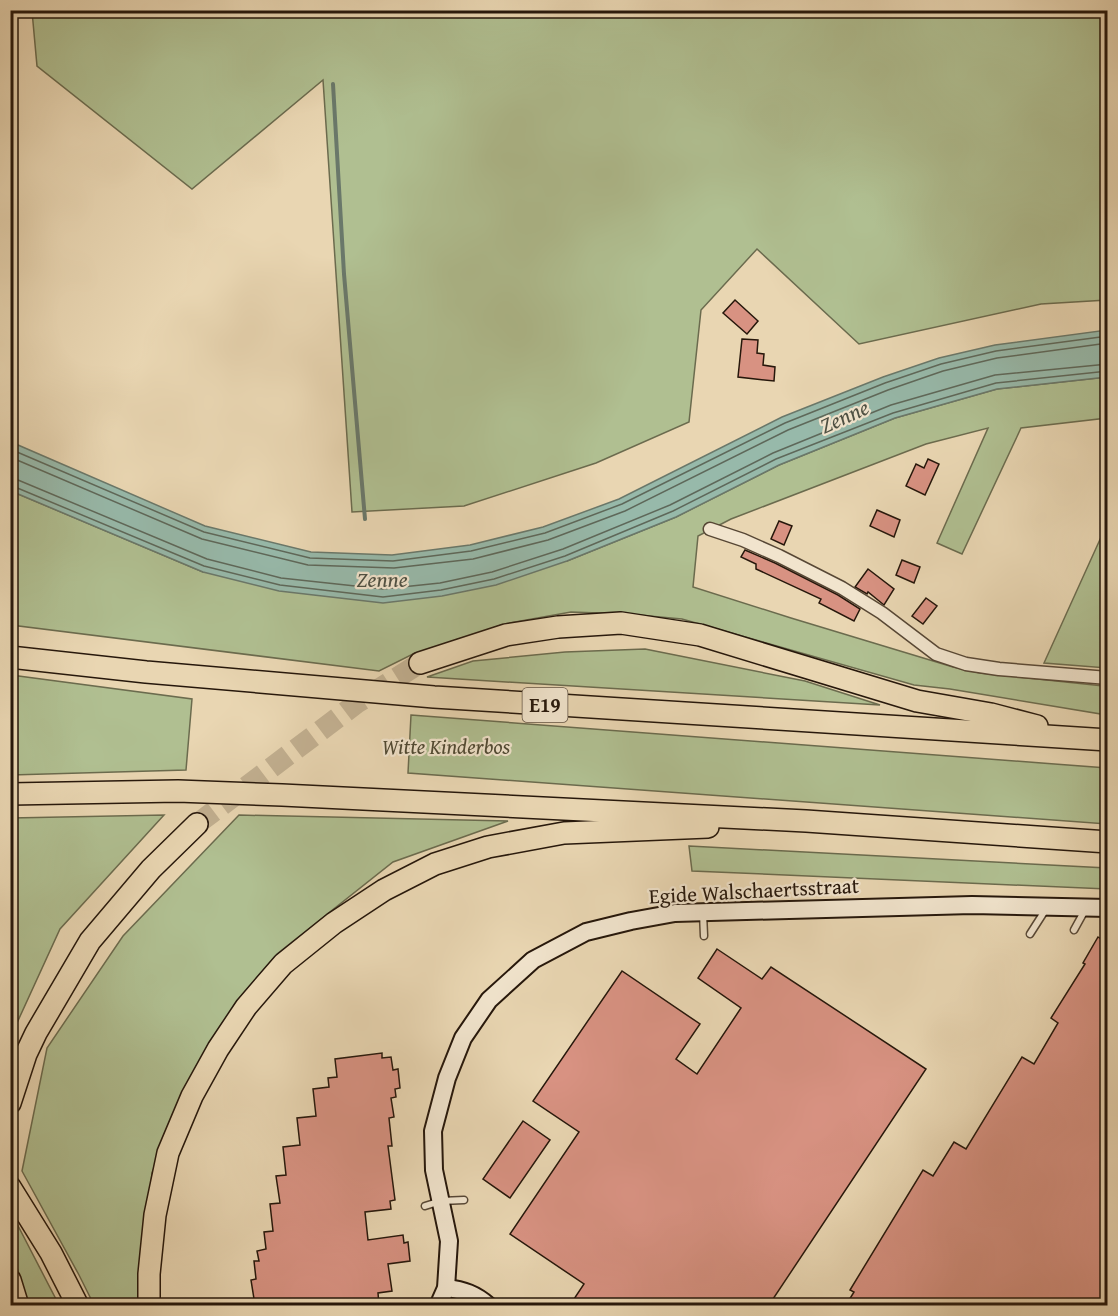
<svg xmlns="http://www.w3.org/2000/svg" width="1118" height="1316" font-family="'Gentium Book Plus',serif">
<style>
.green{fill:#b0bf91;stroke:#6b6b4e;stroke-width:1.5}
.water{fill:#97b9aa;stroke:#6a786a;stroke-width:1.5}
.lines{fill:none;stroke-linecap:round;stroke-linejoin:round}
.shore{stroke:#5e685a;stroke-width:1.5}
.stream{stroke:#6a786a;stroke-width:4}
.building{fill:#d89282;stroke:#26170b;stroke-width:1.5}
.highway-tunnel{stroke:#c2b091;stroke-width:21;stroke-dasharray:21 10;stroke-linecap:butt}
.lane-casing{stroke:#574735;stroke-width:9}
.street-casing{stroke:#574735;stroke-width:15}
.secondary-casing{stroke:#26170b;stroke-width:20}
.highway-casing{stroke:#26170b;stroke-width:24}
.lane{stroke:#f1e4cd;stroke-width:6}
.street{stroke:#f1e4cd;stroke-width:12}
.secondary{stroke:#f1e4cd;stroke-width:16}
.highway{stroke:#e9d6b2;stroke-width:21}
.labels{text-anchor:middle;stroke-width:4.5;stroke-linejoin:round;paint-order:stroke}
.shield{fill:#f1e4cd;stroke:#635445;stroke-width:1.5}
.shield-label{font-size:20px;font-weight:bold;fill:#26170b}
.park-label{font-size:21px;font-style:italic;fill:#4f4933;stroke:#f1e4cd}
.street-label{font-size:21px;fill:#26170b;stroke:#f1e4cd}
.water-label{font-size:22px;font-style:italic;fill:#4e5043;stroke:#f1e4cd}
</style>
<rect width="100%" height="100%" fill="#e9d6b2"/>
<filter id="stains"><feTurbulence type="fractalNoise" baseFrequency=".00333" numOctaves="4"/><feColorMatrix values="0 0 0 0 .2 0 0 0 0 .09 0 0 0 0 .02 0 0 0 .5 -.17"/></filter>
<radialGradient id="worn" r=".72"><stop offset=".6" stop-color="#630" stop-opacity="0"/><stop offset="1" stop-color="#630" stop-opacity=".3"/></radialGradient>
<g class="green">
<polygon points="32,11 1107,11 1107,300 1041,304 859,344 757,249 701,310 689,422 596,463 464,506 352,512 323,80 192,189 37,66"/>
<polygon points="1107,377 1107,418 1021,428 962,554 937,543 988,428 926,444 731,519 698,536 693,587 791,618 953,667 980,673 1103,686 1107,680 1107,715 950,689 914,685 682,619 627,614 571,612 504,624 417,656 415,653 379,671 11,625 11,491 203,572 567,561 676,517 779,465 895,418 997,389"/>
<polygon points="1107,524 1107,668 1044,663"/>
<polygon points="645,649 805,681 880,705 427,677 473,661 565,652"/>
<polygon points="11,675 192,699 186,770 11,775"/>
<polygon points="411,715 1107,768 1107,824 408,773"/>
<polygon points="164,815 60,929 11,1036 11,818"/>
<polygon points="239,815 508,821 393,862 277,954 193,1072 152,1173 140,1305 94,1305 79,1275 22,1171 47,1048 123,936"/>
<polygon points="689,846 1107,868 1107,889 692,871"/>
<polygon points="14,1218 59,1305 28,1305 16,1264 10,1224"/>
</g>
<polygon class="water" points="1107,330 1107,377 997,389 895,418 779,465 676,517 567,561 496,585 442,596 383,603 279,591 203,572 11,491 11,442 205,526 311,552 392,555 470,545 543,527 619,499 782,417 883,377 939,358 995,345"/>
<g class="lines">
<g class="shore">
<polyline points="10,449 204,532 310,558 393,561 471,551 545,533 622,504 785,423 885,383 941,364 996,351 1108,336"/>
<polyline points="10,457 202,539 308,565 394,568 473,559 548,540 625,511 788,430 888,390 943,371 997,358 1108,343"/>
<polyline points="10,479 18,480 207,559 281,578 383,589 440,583 492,572 563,549 670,505 773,453 891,405 995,375 1108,364"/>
<polyline points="10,486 15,487 204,566 280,585 383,597 441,590 494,579 565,556 673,511 776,459 893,413 996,383 1108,371"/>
</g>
<polyline class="stream" points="333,84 344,274 365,519"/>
</g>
<g class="building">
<polygon points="735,300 758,321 747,334 723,313"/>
<polygon points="742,339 758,340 757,353 764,354 763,365 775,367 774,381 738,377"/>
<polygon points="928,459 939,464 925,495 906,486 916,464 924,468"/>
<polygon points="877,510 900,520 894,537 870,526"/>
<polygon points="779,521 792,526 784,545 771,539"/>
<polygon points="745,550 775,563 838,595 860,609 854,621 819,603 821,599 756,569 756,564 741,557"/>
<polygon points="902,560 920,567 914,583 896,575"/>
<polygon points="868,569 894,589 884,605 868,592 867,594 855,587"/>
<polygon points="926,598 937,606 923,624 912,616"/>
<polygon points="1098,937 1107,943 1107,1305 846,1305 854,1292 850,1290 923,1170 933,1176 954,1142 966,1149 1022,1057 1034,1064 1058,1023 1051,1018 1085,964 1083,963"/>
<polygon points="717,949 762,979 771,967 926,1069 769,1305 570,1305 584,1284 510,1234 579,1132 533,1101 622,971 700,1024 676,1059 697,1074 741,1008 698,978"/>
<polygon points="382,1053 382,1058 391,1057 393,1070 398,1069 400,1088 395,1089 396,1097 391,1098 394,1117 389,1118 392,1146 388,1146 395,1200 390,1201 391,1209 365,1212 368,1240 403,1235 404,1243 408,1242 410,1261 388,1264 392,1291 378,1293 379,1305 255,1305 251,1280 256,1279 254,1261 259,1261 257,1251 266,1249 264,1232 273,1231 270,1204 280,1203 276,1176 286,1175 283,1147 300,1145 297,1118 316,1116 313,1089 329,1087 328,1078 337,1077 335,1059"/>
<polygon points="523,1121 550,1140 510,1198 483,1179"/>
</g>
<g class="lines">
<polyline class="highway-tunnel" points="197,824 357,703 420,663"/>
<defs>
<g id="lane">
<polyline points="703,913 704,936"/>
<polyline points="1074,930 1085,910"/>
<polyline points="1030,934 1046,909"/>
<polyline points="425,1206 441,1201 464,1200"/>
</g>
<polyline id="street" points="710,529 743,540 779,556 842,588 882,613 936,654 966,664 999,669 1108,678"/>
<g id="secondary">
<path d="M 446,1288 C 464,1290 475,1294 489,1306"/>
<polyline points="438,1306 446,1288 449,1241 434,1170 433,1131 447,1078 463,1038 489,1000 533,960 586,932 631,921 675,913 972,905 1108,908"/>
</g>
<g id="highway">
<polyline points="10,657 146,672 434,697 1108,740"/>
<polyline points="420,663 506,635 558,627 621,623 700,635 917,701 991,714 1037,726"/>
<polyline points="10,794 178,791 282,795 806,821 1108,842"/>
<polyline points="10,1103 26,1054 36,1033 90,941 151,869 197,824"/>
<polyline points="10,1187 51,1253 78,1306"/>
<polyline points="10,1280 18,1306"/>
<polyline points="149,1306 149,1274 155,1215 168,1153 192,1096 218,1049 246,1007 283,964 334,923 384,890 435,864 488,847 564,833 708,827"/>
</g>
</defs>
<use href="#lane" class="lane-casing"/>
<use href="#street" class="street-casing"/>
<use href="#secondary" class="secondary-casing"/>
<use href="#highway" class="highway-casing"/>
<use href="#lane" class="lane"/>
<use href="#street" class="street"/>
<use href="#secondary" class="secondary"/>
<use href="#highway" class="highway"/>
</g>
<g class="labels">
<rect class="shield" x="522.5" y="688" width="45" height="34" rx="4.5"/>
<g class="shield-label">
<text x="545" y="712">E19</text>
</g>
<g class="park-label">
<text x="446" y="754">Witte Kinderbos</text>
</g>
<g class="street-label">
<text transform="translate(754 891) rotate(-3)" y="7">Egide Walschaertsstraat</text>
</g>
<g class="water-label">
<text transform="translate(844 416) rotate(-25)" y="8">Zenne</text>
<text x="382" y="587">Zenne</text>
</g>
</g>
<rect width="1118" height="1316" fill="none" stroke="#e9d6b2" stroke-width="36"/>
<rect x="12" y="12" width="1094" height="1292" fill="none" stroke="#26170b" stroke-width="3"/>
<rect x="18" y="18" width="1082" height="1280" fill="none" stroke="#26170b" stroke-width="1.5"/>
<rect width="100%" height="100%" filter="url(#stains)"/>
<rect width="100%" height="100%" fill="url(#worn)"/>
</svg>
